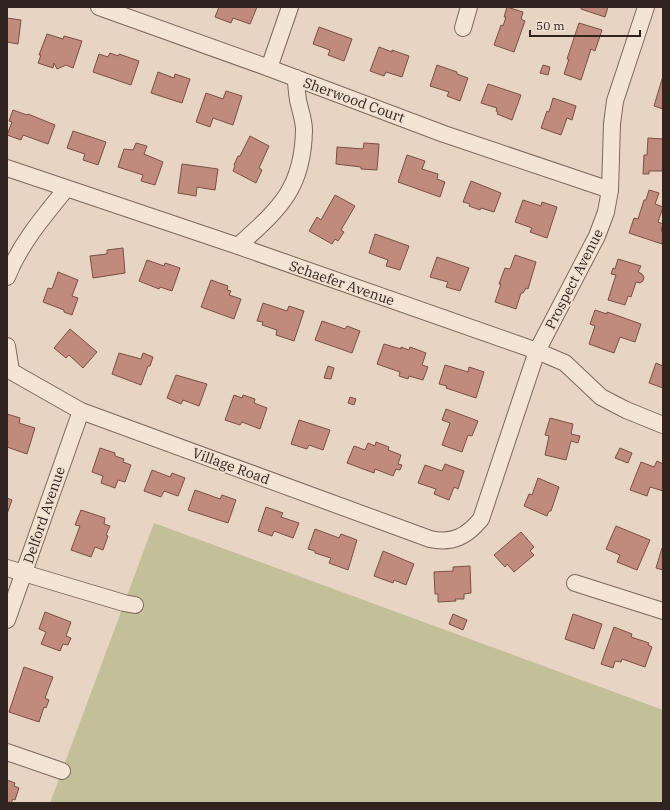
<svg xmlns="http://www.w3.org/2000/svg" width="670" height="810" font-family="'IBM Plex Serif',serif">
<style>
.green{fill:#c3bf98}
.building{fill:#c08b7d;stroke:#7a4f45}
.lines{fill:none;stroke-linecap:round;stroke-linejoin:round}
.street-casing{stroke:#7e675c;stroke-width:18}
.street{stroke:#f3e4d4;stroke-width:16}
.labels{text-anchor:middle;stroke-width:3.5;stroke-linejoin:round;paint-order:stroke}
.street-label{font-size:14px;fill:#30231e;stroke:#f0e0d1}
</style>
<rect width="100%" height="100%" fill="#e7d4c2"/>
<polygon class="green" points="154,523 663,710 663,803 50,803"/>
<g class="building">
<polygon points="219,7 257,7 250,24 233,18 231,23 215,17"/>
<polygon points="507,7 523,12 521,19 525,21 514,52 494,45 501,25 503,26 506,17 504,17"/>
<polygon points="581,7 608,7 605,17 581,9"/>
<polygon points="7,18 21,20 18,44 7,42"/>
<polygon points="579,23 602,30 595,51 591,49 581,80 564,74 569,59 567,59"/>
<polygon points="319,27 352,39 344,61 328,55 330,50 313,44"/>
<polygon points="47,34 63,39 64,36 82,41 73,68 66,65 57,69 54,63 53,68 38,63 41,55 39,55"/>
<polygon points="379,47 392,52 392,50 409,56 402,77 386,72 384,76 370,71"/>
<polygon points="110,53 118,56 119,54 139,61 131,85 93,72 99,54 108,57"/>
<polygon points="437,65 457,72 457,74 468,78 460,101 447,96 449,92 430,86"/>
<polygon points="543,65 550,67 548,75 540,73"/>
<polygon points="158,72 174,78 175,74 190,79 182,103 151,93"/>
<polygon points="663,76 663,109 654,106"/>
<polygon points="488,84 521,95 512,120 497,114 498,112 496,111 497,108 481,103"/>
<polygon points="226,91 242,96 233,125 213,118 210,127 196,122 206,93 223,99"/>
<polygon points="553,98 576,106 572,120 567,118 561,135 541,128 547,111 549,112"/>
<polygon points="13,110 27,115 28,114 55,125 48,144 23,135 21,140 7,135 12,122 9,121"/>
<polygon points="73,131 106,142 98,165 83,160 85,154 67,148"/>
<polygon points="250,136 269,146 259,168 262,170 256,183 233,171 235,166 234,165 238,156 240,156"/>
<polygon points="648,138 663,139 663,171 649,171 649,174 643,174 644,155 647,155"/>
<polygon points="136,143 147,146 144,154 163,162 155,185 141,181 143,175 118,167 124,149 133,150"/>
<polygon points="364,143 379,144 377,170 361,169 361,167 336,164 337,147 363,149"/>
<polygon points="407,155 425,161 422,169 438,174 437,179 445,182 440,197 398,182"/>
<polygon points="182,164 218,169 215,190 197,187 196,196 178,193"/>
<polygon points="471,181 501,193 494,212 481,208 480,210 469,206 470,204 463,202"/>
<polygon points="649,190 659,193 655,204 663,207 658,222 663,224 661,231 663,232 662,244 629,233 634,218 638,219 644,200 646,200"/>
<polygon points="335,195 355,206 341,230 344,232 338,241 335,239 332,244 309,231 317,217 321,220"/>
<polygon points="523,200 541,206 542,202 557,207 547,238 530,232 532,228 515,222"/>
<polygon points="375,234 409,246 400,270 386,266 388,260 369,253"/>
<polygon points="123,248 125,273 93,278 90,256 107,254 107,250"/>
<polygon points="515,255 536,262 528,289 526,288 523,293 521,293 516,309 495,302 501,284 499,284 505,268 510,269"/>
<polygon points="437,257 469,268 460,291 446,287 448,282 430,277"/>
<polygon points="618,259 641,266 638,272 642,274 644,277 643,281 640,283 636,282 631,297 628,296 625,305 608,300 616,275 611,274 613,268 615,269"/>
<polygon points="147,260 164,266 165,263 180,268 172,291 160,287 159,289 139,281"/>
<polygon points="58,272 78,280 72,296 78,298 72,315 64,312 64,310 43,302 48,288 52,289"/>
<polygon points="211,280 228,286 227,290 231,291 229,295 241,299 234,319 201,307"/>
<polygon points="263,303 287,311 289,306 304,311 294,341 276,335 277,330 262,325 263,322 257,321"/>
<polygon points="595,310 607,314 607,312 641,324 635,342 620,337 614,353 589,344 595,326 590,324"/>
<polygon points="322,321 345,329 347,326 360,331 352,353 315,340"/>
<polygon points="70,329 97,352 83,368 69,355 66,358 54,348"/>
<polygon points="384,344 401,349 401,347 409,350 410,347 426,353 422,365 428,367 423,380 409,376 408,379 399,376 400,372 377,364"/>
<polygon points="119,353 141,359 143,353 153,357 150,366 148,366 141,385 112,374"/>
<polygon points="656,363 663,366 663,388 649,383"/>
<polygon points="445,365 468,372 469,367 484,372 476,398 446,388 447,386 439,384"/>
<polygon points="328,366 334,368 331,379 324,378"/>
<polygon points="176,375 207,384 199,406 183,400 181,404 167,398"/>
<polygon points="234,395 242,398 243,395 255,399 254,403 267,408 260,429 242,422 240,425 225,420"/>
<polygon points="350,397 356,399 354,405 348,403"/>
<polygon points="446,409 478,421 472,436 468,435 462,452 442,445 450,423 442,420"/>
<polygon points="7,414 20,418 19,423 35,428 27,454 7,447 8,441 7,441"/>
<polygon points="550,418 573,424 571,434 580,436 578,443 571,441 566,460 545,455 549,436 545,435"/>
<polygon points="299,420 330,430 323,450 309,445 307,449 291,444"/>
<polygon points="376,442 389,447 388,450 401,455 398,464 402,465 400,470 396,469 393,476 375,469 374,473 347,463 354,446 365,450 368,443 375,446"/>
<polygon points="100,448 115,453 115,456 124,459 123,462 131,465 125,482 118,480 115,488 101,483 103,476 92,472"/>
<polygon points="620,448 632,453 628,463 615,458"/>
<polygon points="657,461 663,464 663,491 650,487 647,496 630,490 641,462 654,467"/>
<polygon points="445,464 464,471 458,489 454,487 449,500 434,494 436,489 418,483 425,465 442,471"/>
<polygon points="152,470 170,477 172,473 185,478 178,496 164,491 161,497 144,491"/>
<polygon points="538,478 559,487 551,511 549,511 547,516 524,506 529,494 532,495"/>
<polygon points="195,490 220,499 222,495 236,500 228,523 188,510"/>
<polygon points="7,498 12,500 7,514"/>
<polygon points="266,507 283,513 281,517 299,523 293,538 274,531 272,536 258,531"/>
<polygon points="81,510 105,518 104,524 110,526 106,535 108,536 103,550 95,547 91,557 71,550 80,526 75,525"/>
<polygon points="616,526 650,540 637,570 617,562 620,555 606,549"/>
<polygon points="315,529 339,538 341,534 357,540 348,570 329,563 331,558 315,553 315,551 308,549"/>
<polygon points="521,532 534,547 530,551 534,555 514,572 507,564 505,567 494,555"/>
<polygon points="662,548 663,548 663,570 656,568"/>
<polygon points="383,551 414,564 406,585 394,580 393,583 374,576"/>
<polygon points="470,566 471,593 464,594 464,599 455,599 456,601 438,602 438,594 435,594 434,572 453,571 453,567"/>
<polygon points="45,612 71,622 66,636 71,638 68,645 63,644 60,651 41,644 46,632 39,629"/>
<polygon points="453,614 467,620 463,630 449,624"/>
<polygon points="573,614 602,624 594,649 565,639"/>
<polygon points="614,627 632,634 631,637 649,643 648,645 652,647 645,667 622,659 621,662 615,661 613,668 601,664"/>
<polygon points="24,667 53,677 45,698 49,700 46,708 44,707 39,722 9,712"/>
<polygon points="7,780 15,783 14,786 19,788 15,800 13,799 11,803 7,803"/>
</g>
<g class="lines">
<defs>
<g id="street">
<polyline points="99,7 269,68 444,134 610,190"/>
<polyline points="463,28 469,7"/>
<polyline points="269,68 290,7"/>
<polyline points="7,168 238,246 537,351 565,363 601,397 626,410 663,425"/>
<path d="M 238,246 C 279,209 303,189 304,130 C 304,120 300,110 298,100 C 297,93 296,86 296,78"/>
<path d="M 7,277 C 20,244 44,216 66,189"/>
<polyline points="7,346 11,371"/>
<path d="M 7,369 L 81,411 L 430,539 C 453,544 467,536 481,519 L 537,351 L 597,236 L 606,212 L 610,190 L 612,124 L 615,101 L 646,7"/>
<polyline points="7,568 124,603 135,605"/>
<polyline points="575,583 663,611"/>
<polyline points="7,620 81,411"/>
<polyline points="7,752 62,771"/>
</g>
</defs>
<use href="#street" class="street-casing"/>
<use href="#street" class="street"/>
</g>
<g class="labels">
<g class="street-label">
<text transform="translate(354 100) rotate(20)" y="5">Sherwood Court</text>
<text transform="translate(574 279) rotate(-63)" y="5">Prospect Avenue</text>
<text transform="translate(342 283) rotate(19)" y="5">Schaefer Avenue</text>
<text transform="translate(231 466) rotate(20)" y="5">Village Road</text>
<text transform="translate(44 515) rotate(-71)" y="5">Delford Avenue</text>
</g>
</g>
<rect width="670" height="810" fill="none" stroke="#30231e" stroke-width="16"/>
<path d="M530 30v6h110v-6" fill="none" stroke="#30231e" stroke-width="2"/>
<text x="536" y="30" font-size="12" fill="#30231e" stroke="#f0e0d1" stroke-width="3" paint-order="stroke">50 m</text>
</svg>
